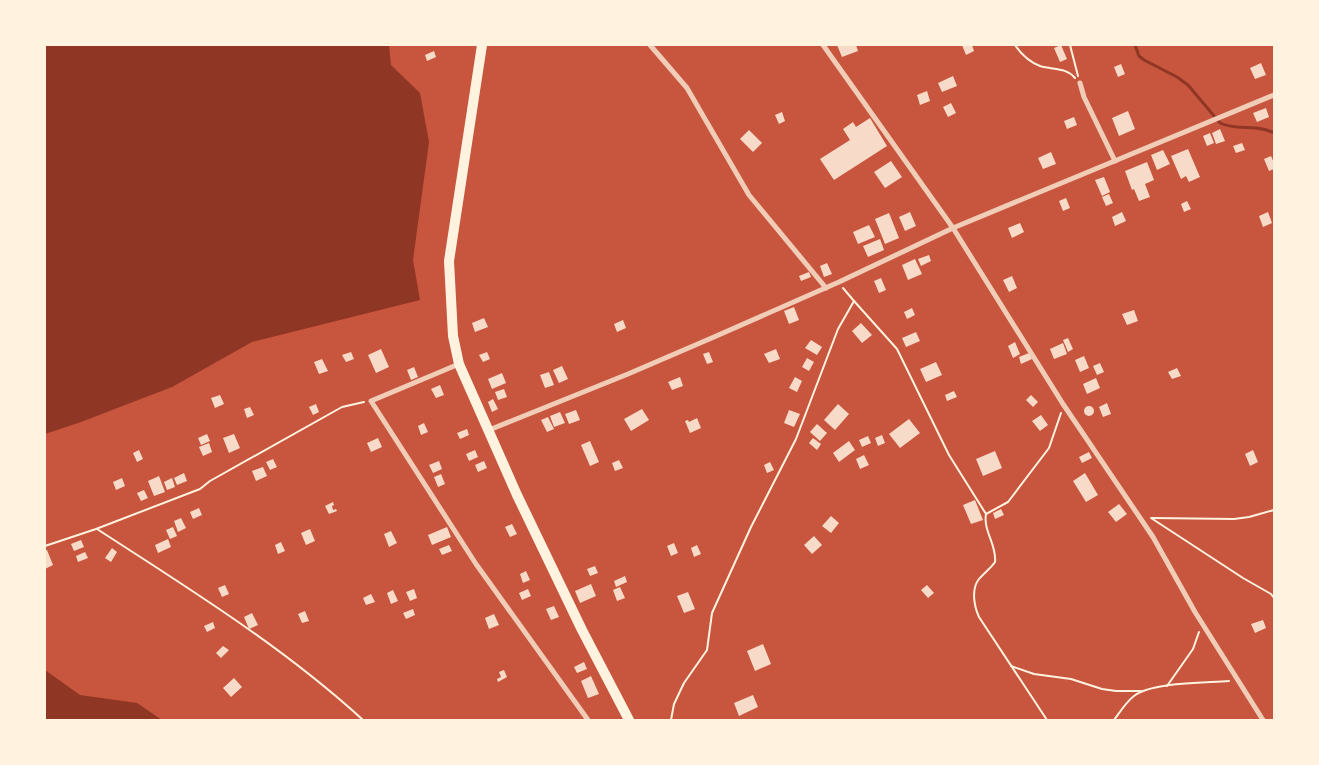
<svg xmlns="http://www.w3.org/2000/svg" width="1319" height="765" font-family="Karla,sans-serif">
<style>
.water{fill:#8f3625}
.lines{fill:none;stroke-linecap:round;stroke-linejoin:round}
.stream{stroke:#8f3625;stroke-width:3}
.building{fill:#f7dbc8}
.path{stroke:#fff3e0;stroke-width:2}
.minor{stroke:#f1ccb7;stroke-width:5}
.secondary{stroke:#fff3e0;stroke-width:10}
</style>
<rect width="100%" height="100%" fill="#c8553d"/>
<g class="water">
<polygon points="45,45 389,45 391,65 420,93 429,142 413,260 420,300 252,342 172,387 81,422 45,434"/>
<polygon points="45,670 80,695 137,703 162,720 45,720"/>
</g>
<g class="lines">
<path class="stream" d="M 1135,45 L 1139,56 L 1144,60 L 1177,77 L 1188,85 L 1220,123 C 1237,131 1258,124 1274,133"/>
</g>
<g class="building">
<polygon points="837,45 856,45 858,51 842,57"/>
<polygon points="962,45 972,45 974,51 966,55"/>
<polygon points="1061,45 1067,59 1060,62 1054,48"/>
<polygon points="434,51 436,57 427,61 425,55"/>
<polygon points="1261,63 1266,75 1255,79 1250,68"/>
<polygon points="1121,64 1125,74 1118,77 1114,67"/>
<polygon points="953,76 957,86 942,92 938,83"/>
<polygon points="927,91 930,101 920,105 917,95"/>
<polygon points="951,103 956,113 948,117 943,107"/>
<polygon points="1266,108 1269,117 1257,122 1253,113"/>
<polygon points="1128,111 1135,129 1119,136 1112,118"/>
<polygon points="782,112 785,121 779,124 775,115"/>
<polygon points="1074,117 1077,125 1067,129 1064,121"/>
<polygon points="870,118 887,146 834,180 820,159 850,140 843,129 853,122 856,127"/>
<polygon points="1220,129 1225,141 1216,144 1212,133"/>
<polygon points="749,130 762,143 753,152 740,139"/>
<polygon points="1210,133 1214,143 1207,146 1203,136"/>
<polygon points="1242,143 1245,150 1236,153 1233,146"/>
<polygon points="1188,149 1200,177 1189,182 1186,176 1181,179 1171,156"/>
<polygon points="1163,150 1170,164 1157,170 1151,155"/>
<polygon points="1051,152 1056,164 1043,169 1038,158"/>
<polygon points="1271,156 1274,163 1274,169 1269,171 1264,159"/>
<polygon points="891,161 902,177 885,188 874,172"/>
<polygon points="1147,162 1154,180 1145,184 1150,197 1139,201 1134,189 1132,190 1125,171"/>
<polygon points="1104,177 1110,192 1102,196 1095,180"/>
<polygon points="1109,194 1113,203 1106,206 1102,197"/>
<polygon points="1066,198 1070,208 1063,211 1059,201"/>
<polygon points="1187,201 1191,209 1184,212 1181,204"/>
<polygon points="910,212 916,226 905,231 899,217"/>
<polygon points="1122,212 1126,221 1115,226 1112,217"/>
<polygon points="1268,212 1272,223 1263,227 1259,216"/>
<polygon points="889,213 899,238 885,244 875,219"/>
<polygon points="1020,223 1024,232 1012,238 1008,228"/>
<polygon points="869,225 875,237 858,244 853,232"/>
<polygon points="880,239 884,250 868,257 863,246"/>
<polygon points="929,255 931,261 921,266 918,259"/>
<polygon points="915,259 922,274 908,280 902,265"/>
<polygon points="827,263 832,274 824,277 820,266"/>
<polygon points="809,272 811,277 801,281 799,276"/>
<polygon points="1012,276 1017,288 1009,292 1003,280"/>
<polygon points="881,278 886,290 879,293 874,281"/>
<polygon points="794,307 799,320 789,324 784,311"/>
<polygon points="912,308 915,315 907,319 904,312"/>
<polygon points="1134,310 1138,321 1127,325 1122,314"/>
<polygon points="484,318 488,327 475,332 472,323"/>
<polygon points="623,320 626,328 617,332 614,324"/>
<polygon points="861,323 872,335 862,343 852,331"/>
<polygon points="916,332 920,341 906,347 902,338"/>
<polygon points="1068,338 1073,349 1068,352 1063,340"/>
<polygon points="811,340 822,347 817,355 805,348"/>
<polygon points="1015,342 1020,354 1013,358 1008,346"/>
<polygon points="1063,343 1067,354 1054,359 1050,349"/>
<polygon points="381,349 389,367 376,373 368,355"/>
<polygon points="776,349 780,359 769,363 764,354"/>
<polygon points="351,352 354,359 346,362 342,355"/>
<polygon points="487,352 490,359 483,362 479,355"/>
<polygon points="709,352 713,362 707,364 703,354"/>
<polygon points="1029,353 1032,359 1021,364 1019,357"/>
<polygon points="1084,356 1089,368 1080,372 1075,360"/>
<polygon points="807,358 814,362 809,371 802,367"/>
<polygon points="322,359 328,371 319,374 314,362"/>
<polygon points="936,362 942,375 926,382 920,369"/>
<polygon points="1100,363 1104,372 1097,375 1093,366"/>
<polygon points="562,366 568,379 559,383 553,370"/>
<polygon points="414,367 418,377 411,380 407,370"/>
<polygon points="1177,368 1181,376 1172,379 1168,372"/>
<polygon points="549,372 554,385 545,388 540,375"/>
<polygon points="502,373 506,383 492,389 488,379"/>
<polygon points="680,377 683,386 672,390 668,382"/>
<polygon points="795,377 802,381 797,392 789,388"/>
<polygon points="1096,378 1100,388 1087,394 1083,384"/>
<polygon points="440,385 444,395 436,398 431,389"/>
<polygon points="504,389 507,397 498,400 495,392"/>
<polygon points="954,391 957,397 947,401 945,395"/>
<polygon points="220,395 224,404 215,408 211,398"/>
<polygon points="1031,395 1038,402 1033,407 1026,400"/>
<polygon points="493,399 498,409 492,412 488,402"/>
<polygon points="1107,403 1111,414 1103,417 1099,407"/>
<polygon points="316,404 319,412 313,415 309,407"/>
<polygon points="838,404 849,414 835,430 824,420"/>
<circle cx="1089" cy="411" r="5"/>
<polygon points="250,407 254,415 247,418 244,409"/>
<polygon points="642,409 649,420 631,431 624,419"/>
<polygon points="576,410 580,420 569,424 565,414"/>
<polygon points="789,410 800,414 794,427 784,423"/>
<polygon points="560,412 565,423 554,427 550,416"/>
<polygon points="1041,415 1048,425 1040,431 1032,421"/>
<polygon points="548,417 554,429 547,432 541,420"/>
<polygon points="697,418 701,428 690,433 685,421 688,420 689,422"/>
<polygon points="909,419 920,433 900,448 889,434"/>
<polygon points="424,423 428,432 421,435 418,426"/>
<polygon points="817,424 827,433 820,441 810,432"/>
<polygon points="467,429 469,435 460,439 457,433"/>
<polygon points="207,434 210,441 201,445 198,438"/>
<polygon points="234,434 240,448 229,453 223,438"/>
<polygon points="882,435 885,443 878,446 875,438"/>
<polygon points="868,436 871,443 862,447 859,440"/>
<polygon points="378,438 382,447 371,452 367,443"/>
<polygon points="813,438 821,444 817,450 809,443"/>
<polygon points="590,441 599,462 590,466 581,445"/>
<polygon points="849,441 855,450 839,462 833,453"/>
<polygon points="209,443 212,452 203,456 199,447"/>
<polygon points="139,450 143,459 137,462 133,453"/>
<polygon points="475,450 478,457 469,461 466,454"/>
<polygon points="1253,450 1258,462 1250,466 1245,454"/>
<polygon points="995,451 1002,468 983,476 976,459"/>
<polygon points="1089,452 1092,458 1082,463 1079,457"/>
<polygon points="864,455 869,465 860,469 856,459"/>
<polygon points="273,459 277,467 270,470 266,462"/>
<polygon points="619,460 623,468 615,471 612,463"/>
<polygon points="439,461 442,469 433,473 429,465"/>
<polygon points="484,461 487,468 478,472 475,465"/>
<polygon points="770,462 774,470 767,473 764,465"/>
<polygon points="263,467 267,476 256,481 252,471"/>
<polygon points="184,473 187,481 177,485 174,478"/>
<polygon points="1085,473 1098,495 1086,502 1073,481"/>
<polygon points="441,474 445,484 438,487 434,477"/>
<polygon points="159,476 165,492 154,496 148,481"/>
<polygon points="122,478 125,486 116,490 113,482"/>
<polygon points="172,478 175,487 167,490 164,482"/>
<polygon points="144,490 148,498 141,501 137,493"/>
<polygon points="975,500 983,520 971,524 963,505"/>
<polygon points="333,502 334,505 332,506 333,510 336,509 337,511 329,514 325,506"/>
<polygon points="1119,504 1127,514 1116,522 1108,512"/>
<polygon points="199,508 202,515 193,519 190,512"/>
<polygon points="1001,509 1004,515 995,519 993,513"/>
<polygon points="831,516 839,523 831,533 822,526"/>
<polygon points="181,518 186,528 178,532 174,521"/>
<polygon points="512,524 517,534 510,537 505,527"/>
<polygon points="173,527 177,536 170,539 166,530"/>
<polygon points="447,527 451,537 432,545 428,535"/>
<polygon points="310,529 315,541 306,545 301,533"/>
<polygon points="391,531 397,543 389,547 384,534"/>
<polygon points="814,536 822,545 812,554 804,545"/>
<polygon points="168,539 171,547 158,553 155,545"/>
<polygon points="81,540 84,547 74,551 71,544"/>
<polygon points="281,542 285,551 278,554 275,545"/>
<polygon points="674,543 678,553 671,556 667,546"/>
<polygon points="449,545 452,551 442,555 439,549"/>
<polygon points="697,545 701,554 694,557 691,548"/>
<polygon points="112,548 117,552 111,562 105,558"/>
<polygon points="45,550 47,550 53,565 45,569"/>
<polygon points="85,552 88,558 78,562 76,556"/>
<polygon points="595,566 598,573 590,576 587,569"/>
<polygon points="526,571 530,580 523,583 520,574"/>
<polygon points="625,576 627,582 616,587 614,581"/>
<polygon points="591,584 596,596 580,603 575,591"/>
<polygon points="225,585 229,594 222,597 218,588"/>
<polygon points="927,585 934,593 928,598 921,590"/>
<polygon points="620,587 625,598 617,601 613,590"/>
<polygon points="414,589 417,598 410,601 406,592"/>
<polygon points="528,589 531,596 522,600 519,593"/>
<polygon points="393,590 398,601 391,604 387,593"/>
<polygon points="688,592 695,609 684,613 677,596"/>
<polygon points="371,594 375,602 366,605 363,598"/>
<polygon points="554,606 559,617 551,620 546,609"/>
<polygon points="413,609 415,615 406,619 403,613"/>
<polygon points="305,611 309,621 302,623 298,614"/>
<polygon points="252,613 258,625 249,629 244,617"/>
<polygon points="494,614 499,625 489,629 485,618"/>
<polygon points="1263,620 1266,628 1255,633 1251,624"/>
<polygon points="213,622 215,628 207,632 204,626"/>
<polygon points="763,644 771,664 755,671 747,651"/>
<polygon points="223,646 229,650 221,658 216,653"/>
<polygon points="584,662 587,669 577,673 574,667"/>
<polygon points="504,670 507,677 498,682 497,679 501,677 499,672"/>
<polygon points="591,676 599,694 588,698 581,681"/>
<polygon points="234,678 242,687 231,697 223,688"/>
<polygon points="753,695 758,707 739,716 734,703"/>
</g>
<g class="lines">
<g class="path">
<path d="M 1015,45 C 1021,54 1030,62 1040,66 C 1053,70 1066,67 1075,78"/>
<polyline points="1070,45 1078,76"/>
<polyline points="854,301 897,349 949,455 986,514"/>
<polyline points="1151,518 1243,578 1271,594 1274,598"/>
<polyline points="1152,518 1234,519 1249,517 1274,510"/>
<path d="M 97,529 C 188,588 282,646 363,720"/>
<polyline points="45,546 96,529 200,489 210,481 342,407 364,402"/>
<polyline points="1011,666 1034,674 1071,679 1102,689 1116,691 1141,691"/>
<polyline points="1167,686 1193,649 1199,632"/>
<polyline points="671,720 674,704 684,683 707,650 712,613 751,527 796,439 838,329 854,301 843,288"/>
<path d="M 1047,720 L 979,617 C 974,606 971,589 979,579 C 984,573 991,568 995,562 C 997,545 983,531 986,514 L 1008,502 L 1049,448 L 1061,413"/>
<path d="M 1114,720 C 1120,712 1126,702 1134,696 C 1152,682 1205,683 1229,681"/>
</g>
<g class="minor">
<polyline points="650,45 687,88 749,195 826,288"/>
<polyline points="823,45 953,228 1063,404 1153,537 1195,612 1263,720"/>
<polyline points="1080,83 1084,97 1115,161"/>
<polyline points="459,364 371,401 476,564 588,720"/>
<polyline points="489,430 628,374 714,337 839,282 953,228 1274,95"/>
</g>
<polyline class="secondary" points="482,45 449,261 453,336 459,364 517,495 582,630 629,720"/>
</g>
<rect width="1319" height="765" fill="none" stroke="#fff3e0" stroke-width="92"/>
</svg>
